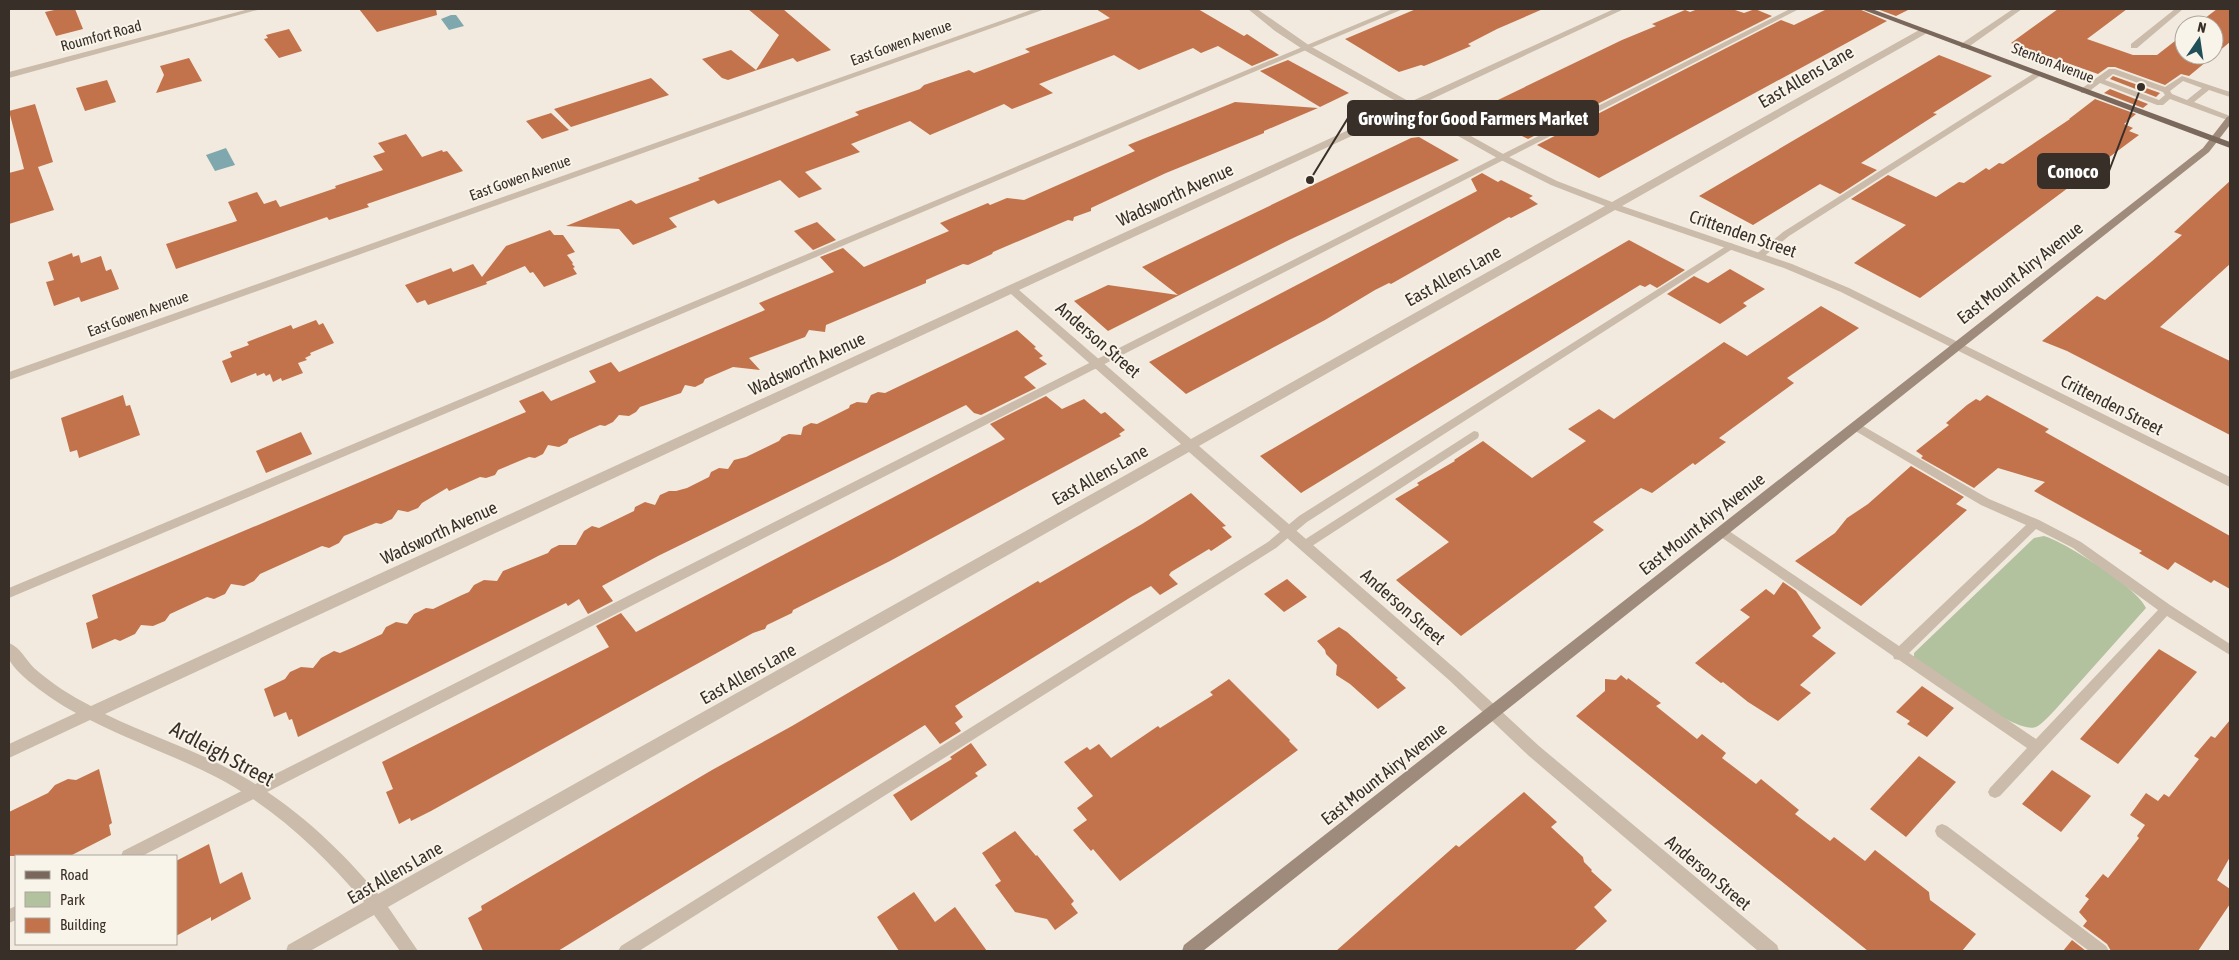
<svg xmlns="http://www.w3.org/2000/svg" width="2239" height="960" font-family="'Asap Condensed',sans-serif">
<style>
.green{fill:#b2c19e}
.water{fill:#7ea8ae}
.building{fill:#c3734b}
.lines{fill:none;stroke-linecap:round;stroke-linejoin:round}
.lane{fill:#cabbaa;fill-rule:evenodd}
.street{fill:#cabbaa;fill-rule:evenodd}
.secondary{fill:#9e8b7b;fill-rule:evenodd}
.primary{fill:#79685b;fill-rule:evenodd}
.labels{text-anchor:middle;stroke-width:4;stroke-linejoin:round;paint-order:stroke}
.far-street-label{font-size:15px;fill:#382f29;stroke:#f9f4ea}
.street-label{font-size:18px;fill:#382f29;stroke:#f9f4ea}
.near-street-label{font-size:21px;fill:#382f29;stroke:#f9f4ea}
.leader{fill:none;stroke:#382f29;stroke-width:2}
.callout-dot{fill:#382f29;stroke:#f9f4ea;stroke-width:2}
.callout{fill:#382f29;stroke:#382f29;stroke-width:2}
.callout-label{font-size:19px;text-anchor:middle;font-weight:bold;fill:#fff}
</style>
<rect width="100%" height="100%" fill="#f2eade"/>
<path class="green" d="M 2044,536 C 2065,542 2139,589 2146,608 L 2054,711 C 2049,716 2042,724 2036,727 C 2015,735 1934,671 1914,657 L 1914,653 L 2034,538 Z"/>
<g class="water">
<polygon points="451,15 456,15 464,26 449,30 441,19"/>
<polygon points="226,148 235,165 215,171 206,155"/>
</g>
<g class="building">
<polygon points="59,9 75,9 83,29 56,36 45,12"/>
<polygon points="359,9 436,9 437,15 377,32"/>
<polygon points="748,9 783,9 831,50 797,62 793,58 728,80 722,78 702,59 731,50 756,70 779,35"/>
<polygon points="1096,9 1198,9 1244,36 1247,34 1279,55 1252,66 1218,46 1201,53 1193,48 1139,70 1114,55 1039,84 1053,93 1012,109 1004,104 930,135 910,121 851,144 860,152 805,172 822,189 799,198 780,180 718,204 714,200 669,218 677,227 633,245 619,229 566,226 631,200 636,204 700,180 698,178 859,115 855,112 920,89 924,85 969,70 974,73 1030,52 1025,49 1110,18"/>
<polygon points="1416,9 1543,9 1497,29 1468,44 1471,46 1441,59 1424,66 1421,65 1399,72 1345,39"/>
<polygon points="1698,9 1732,9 1744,13 1755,9 1772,16 1528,139 1473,112 1622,40 1656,26 1652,24 1685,10 1690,12"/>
<polygon points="1827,9 1859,9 1887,21 1599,178 1537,145 1781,20 1794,25"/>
<polygon points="1877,9 1910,9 1896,16"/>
<polygon points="2058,9 2127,9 2087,39 2133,55 2157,55 2184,34 2184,55 2214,55 2214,25 2196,25 2217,9 2230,9 2230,42 2189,76 2181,74 2165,85 2115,67 2108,67 2098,74 2011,43"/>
<polygon points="289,29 302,51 279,58 264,39 268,38 266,35"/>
<polygon points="1939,55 1992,76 1933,113 1937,114 1861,163 1877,170 1840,194 1820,184 1753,225 1699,196"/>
<polygon points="189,58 202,81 156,93 164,75 160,66"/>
<polygon points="1288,60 1349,93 1320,107 1260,71"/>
<polygon points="2113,76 2160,93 2156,97 2110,79"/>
<polygon points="651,78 669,95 571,127 554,109"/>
<polygon points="107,80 116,102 85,111 76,88"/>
<polygon points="2110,89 2148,104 2143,108 2104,93"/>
<polygon points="2095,99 2136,114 2124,124 2133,128 2129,131 2139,135 1920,298 1854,263 1906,225 1851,199 1888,175 1936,197 1959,182 1964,183 1986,168 1989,170 1999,163 2003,164 2070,119 2069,119"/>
<polygon points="1235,102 1318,108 1264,131 1264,133 1166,173 1091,208 1091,211 1074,217 1073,221 1068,220 993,252 992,254 968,265 963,264 926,280 926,283 826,325 825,332 809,330 805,337 749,358 760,370 733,367 705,379 703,383 695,387 685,385 681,393 640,407 636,412 629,416 619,415 613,422 605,426 600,425 569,439 567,443 559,447 548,445 543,454 535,458 529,457 498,470 495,475 486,478 480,477 449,491 447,488 422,503 418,508 408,512 398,510 392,519 381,524 376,523 344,536 339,543 329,548 322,546 260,574 254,581 244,586 231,584 225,594 214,599 207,597 170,614 165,621 153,626 141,625 135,634 120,641 115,639 92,649 86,623 98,618 92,595 526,412 519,401 543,391 551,401 596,382 589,371 611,362 619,372 765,310 759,303 834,272 820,257 843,248 864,267 949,231 940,223 988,203 990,205 1007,198 1024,200 1135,151 1128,145"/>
<polygon points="35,104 53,162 38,167 54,210 9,224 9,173 24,169 9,111"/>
<polygon points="551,113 569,130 542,139 526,121"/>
<polygon points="406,134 422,157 442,150 443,152 447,151 463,171 367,204 369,207 329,220 327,217 176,269 166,244 237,221 228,202 257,192 264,204 276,200 280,207 336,188 335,186 383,170 373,156 385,152 378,143"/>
<polygon points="1419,137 1459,160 1289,240 1108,331 1074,301 1108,285 1178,295 1142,267 1411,138"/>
<polygon points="1482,173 1498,182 1501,180 1533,196 1529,198 1538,204 1511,218 1509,217 1391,284 1389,283 1375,290 1325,320 1186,394 1149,362 1477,191 1471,179"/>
<polygon points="2230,181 2230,264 2160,327 2230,361 2230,435 2067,351 2042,341 2097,296 2105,300 2151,262 2182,235 2174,232"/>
<polygon points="817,222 836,240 813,250 794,231"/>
<polygon points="550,230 554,235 563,235 575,252 567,255 573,263 572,264 575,267 573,268 577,274 544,287 533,272 530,273 525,266 486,282 487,284 428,305 425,300 417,303 405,285 451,268 453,272 473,264 482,277 506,246"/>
<polygon points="1629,240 1685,270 1657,288 1650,284 1645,287 1640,285 1301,493 1260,456"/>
<polygon points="72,253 73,257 79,255 81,263 101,256 106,271 111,269 119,289 81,302 79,297 54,306 46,282 54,280 48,262"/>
<polygon points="1730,269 1765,289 1743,303 1747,306 1720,324 1667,294 1694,276 1708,283"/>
<polygon points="1821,306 1859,328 1787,378 1794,383 1719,438 1726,442 1695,465 1693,463 1652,493 1641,488 1593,522 1604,530 1461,636 1396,580 1449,542 1395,499 1419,485 1417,483 1455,461 1454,460 1483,441 1532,478 1586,441 1568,429 1599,409 1614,419 1724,342 1747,356"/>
<polygon points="316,320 319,325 323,323 334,343 310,353 311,355 305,358 307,360 298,363 303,373 282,381 281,378 273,382 270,374 266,376 264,373 257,376 256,373 231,383 222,361 232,357 230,352 249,345 247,342 291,325 293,329"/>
<polygon points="1017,330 1036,347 1034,348 1043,356 1039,358 1047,364 1024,377 1036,388 981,415 974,413 966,405 658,556 602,586 613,601 588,614 579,599 568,606 566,603 298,737 292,719 289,720 286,712 274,717 264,689 285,679 290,672 301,667 313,668 321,658 334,651 340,653 354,647 382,634 386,627 396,622 407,624 414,614 426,608 433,609 462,595 469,592 474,585 484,580 497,581 503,571 548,553 551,549 559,545 576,545 584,531 592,526 599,528 634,511 635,507 645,502 655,505 660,495 669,491 676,491 687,488 709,477 711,472 719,468 728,469 734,460 746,457 779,441 782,437 789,434 801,435 803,427 811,423 817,424 849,408 850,405 857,402 867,403 871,395 878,392 885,393"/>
<polygon points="123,395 126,406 130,405 140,435 79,458 77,450 70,452 61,418"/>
<polygon points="1987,395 2049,429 2045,432 2230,536 2230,589 2214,580 2211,583 2175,562 2168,570 2139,553 2142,551 2034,491 2045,482 1998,468 1974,488 1921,458 1923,456 1916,451 1949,425 1946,423 1967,405 1976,399 1980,401"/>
<polygon points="1046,396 1062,409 1084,399 1101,414 1105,412 1125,430 1119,434 1121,436 890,561 793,610 792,613 767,625 765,629 753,633 431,811 411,821 410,818 399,824 386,792 393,789 382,762 609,647 596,626 621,613 636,632 1005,439 990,424"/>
<polygon points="301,432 312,454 266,473 256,451"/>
<polygon points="1911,466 1964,497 1956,504 1967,510 1861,606 1795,561 1835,533 1847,518 1868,504"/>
<polygon points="1191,493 1226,526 1222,527 1232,537 1211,551 1209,549 1171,572 1169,575 1178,584 1160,595 1151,586 1131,597 955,706 963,717 955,723 961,731 940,744 925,725 558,951 483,951 468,918 482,910 481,906 712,770 792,726 1038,581 1040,583 1142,524"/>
<polygon points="1287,579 1307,597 1284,612 1264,594"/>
<polygon points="1783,582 1796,591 1821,628 1812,636 1836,653 1800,685 1811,693 1778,721 1748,702 1723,682 1721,683 1695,663 1750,617 1740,610 1766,589 1774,595"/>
<polygon points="1339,627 1347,632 1398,678 1396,679 1406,688 1378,709 1350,684 1336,675 1337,665 1326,654 1325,650 1317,641"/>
<polygon points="2159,649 2197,672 2118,764 2080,739"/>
<polygon points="1621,675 1627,680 1628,678 1661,703 1656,706 1697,739 1702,734 1726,753 1722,758 1756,784 1761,779 1799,810 1795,814 1830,841 1834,837 1865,861 1875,850 1929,892 1930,900 1976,934 1962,951 1868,951 1576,716 1605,691 1605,679 1616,680"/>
<polygon points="1229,679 1290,740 1289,741 1298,750 1120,881 1093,849 1091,851 1073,830 1087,820 1077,808 1093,796 1064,762 1087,747 1090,750 1099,744 1111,758 1158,726 1160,728 1213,695 1210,692"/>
<polygon points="1922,686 1954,708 1927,737 1907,724 1910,721 1896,712"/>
<polygon points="2230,720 2230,857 2217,880 2230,889 2230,904 2198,951 2111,951 2107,944 2083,926 2087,921 2079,912 2089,899 2085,896 2103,874 2108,878 2139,838 2137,836 2145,825 2130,815 2146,793 2158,801 2164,794 2169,797 2199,759 2194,756 2211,736 2215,738"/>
<polygon points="971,743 987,765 975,773 978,776 911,821 893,795 952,759 950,757"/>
<polygon points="1919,756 1956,782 1906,837 1870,809"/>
<polygon points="99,769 112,823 109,825 111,835 70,856 9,856 9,812 48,793 55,785 68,779 76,780"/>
<polygon points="2052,770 2091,796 2061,832 2022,804"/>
<polygon points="1524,792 1557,822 1551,827 1583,857 1584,862 1592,870 1591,871 1612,890 1594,907 1607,921 1574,951 1336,951 1456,845 1459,847"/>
<polygon points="1015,831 1036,856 1037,855 1074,901 1071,904 1078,913 1055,930 1047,919 1015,912 995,885 1001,881 982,853"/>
<polygon points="209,844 220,884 242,872 251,899 211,921 211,917 176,936 176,861"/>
<polygon points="914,892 935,922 955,907 987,951 899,951 877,917"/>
<polygon points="2072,940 2086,951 2063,951"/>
</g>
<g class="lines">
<g class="lane">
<polygon points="1393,9 1403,9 9,598 9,588"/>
<polygon points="1790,9 1799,9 142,856 121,856 123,851"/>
<polygon points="2175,9 2183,9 2137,48 2131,48 2131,44"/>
<path d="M 2109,69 L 2115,69 L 2165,87 L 2182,76 L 2230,92 L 2230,97 L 2209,90 L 2194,102 L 2230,116 L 2230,121 L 2170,99 L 2163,105 L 2157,105 L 2100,83 L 2087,93 L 2081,93 L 2081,89 ZM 2113,74 L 2163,92 L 2165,95 L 2159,100 L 2105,80 ZM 2183,81 L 2202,88 L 2187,100 L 2172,94 L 2170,91 Z"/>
<polygon points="2036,72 2043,74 1789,236 1762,258 1756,258 1754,256 1783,232"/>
<polygon points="1731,243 1736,246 1734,248 1307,522 1276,548 639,951 618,951 621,946 1268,542 1299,516"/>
<path d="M 1856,422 L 1989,499 L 2039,520 L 2081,542 L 2170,605 L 2230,644 L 2230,655 L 2167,616 L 2000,796 L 1995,798 L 1990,796 L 1988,792 L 1990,788 L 2027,748 L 1899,660 L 1894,659 L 1893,656 L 1718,535 L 1716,532 L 1718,529 L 1726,529 L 1899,646 L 2026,525 L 1981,505 L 1852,429 L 1851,426 ZM 2036,529 L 2073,548 L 2158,610 L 2036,739 L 1909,653 Z"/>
<polygon points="1474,431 1478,432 1479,435 1478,438 1309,548 1301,548 1299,545 1301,542"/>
<polygon points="1942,824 1947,826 2106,946 2109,951 2089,951 1937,836 1935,831 1937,826"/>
<polygon points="16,906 16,920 9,923 9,909"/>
</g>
<g class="street">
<polygon points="249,9 261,9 9,78 9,72"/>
<polygon points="1034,9 1045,9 9,380 9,372"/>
<path d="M 1248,9 L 1257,9 L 1310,46 L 1410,102 L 1614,9 L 1624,9 L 1417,106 L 1505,155 L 1557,181 L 1612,202 L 1921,29 L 1927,29 L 1927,33 L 1622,206 L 1792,264 L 1849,288 L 2230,477 L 2230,487 L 1841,292 L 1784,268 L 1615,210 L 1199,446 L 1459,672 L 1539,746 L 1777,945 L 1779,951 L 1758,951 L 1529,756 L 1449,680 L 1189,452 L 388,907 L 418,951 L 400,951 L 374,915 L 310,951 L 286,951 L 288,945 L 364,902 C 322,853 274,807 216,777 C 175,756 131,741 90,720 L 9,758 L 9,744 L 76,713 C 59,704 16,676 9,659 C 7,655 9,648 9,643 C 20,647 26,660 34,668 C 51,683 71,696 91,706 L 1403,105 L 1304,50 L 1275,31 ZM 1410,109 L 1499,159 L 1551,185 L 1605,206 L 1191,439 L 1019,290 ZM 1011,294 L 1181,444 L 378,894 C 336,844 286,798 227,768 C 188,747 145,734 105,714 Z"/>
<polygon points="2013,9 2022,9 1967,48 1961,48 1961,44"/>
</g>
<polygon class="secondary" points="2230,116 2230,125 2209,152 1203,951 1182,951 1184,945 2203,148 2227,117"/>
<polygon class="primary" points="1861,9 1872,9 2230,142 2230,148"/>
</g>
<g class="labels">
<g class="far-street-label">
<text transform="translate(101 36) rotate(-15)" y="5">Roumfort Road</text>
<text transform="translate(901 43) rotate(-20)" y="5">East Gowen Avenue</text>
<text transform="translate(2053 63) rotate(21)" y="5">Stenton Avenue</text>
<text transform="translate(520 178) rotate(-20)" y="5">East Gowen Avenue</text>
<text transform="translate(138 314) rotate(-20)" y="5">East Gowen Avenue</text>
</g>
<g class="street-label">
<text transform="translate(1806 77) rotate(-30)" y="6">East Allens Lane</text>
<text transform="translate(1175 195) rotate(-25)" y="6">Wadsworth Avenue</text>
<text transform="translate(1743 234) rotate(19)" y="6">Crittenden Street</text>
<text transform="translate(2020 273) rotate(-38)" y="6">East Mount Airy Avenue</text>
<text transform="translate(1453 276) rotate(-29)" y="6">East Allens Lane</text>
<text transform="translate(1098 340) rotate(41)" y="6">Anderson Street</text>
<text transform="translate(807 364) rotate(-25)" y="6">Wadsworth Avenue</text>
<text transform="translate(2112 405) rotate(27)" y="6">Crittenden Street</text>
<text transform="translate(1100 475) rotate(-29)" y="6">East Allens Lane</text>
<text transform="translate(1702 524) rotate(-38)" y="6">East Mount Airy Avenue</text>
<text transform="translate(439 533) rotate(-25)" y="6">Wadsworth Avenue</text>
<text transform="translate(1403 607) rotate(41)" y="6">Anderson Street</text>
<text transform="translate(748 674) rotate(-29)" y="6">East Allens Lane</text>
<text transform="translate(1384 774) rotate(-38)" y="6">East Mount Airy Avenue</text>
<text transform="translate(395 873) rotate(-30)" y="6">East Allens Lane</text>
<text transform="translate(1708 873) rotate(40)" y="6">Anderson Street</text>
</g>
<g class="near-street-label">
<text transform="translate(222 754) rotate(28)" y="7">Ardleigh Street</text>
</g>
</g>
<path class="leader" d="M1310 180L1348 118M2141 87L2109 171"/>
<g class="callout-dot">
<circle cx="1310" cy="180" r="5"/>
<circle cx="2141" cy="87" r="5"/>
</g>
<g class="callout">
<rect x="1348" y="101" width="250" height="34" rx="5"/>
<rect x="2038" y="154" width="71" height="34" rx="5"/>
</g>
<g class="callout-label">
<text x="1473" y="125">Growing for Good Farmers Market</text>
<text x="2073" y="178">Conoco</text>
</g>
<rect width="2239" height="960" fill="none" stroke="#382f29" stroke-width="20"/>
<rect x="15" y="855" width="162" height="90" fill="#f9f4ea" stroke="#aca59d"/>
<rect x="25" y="871" width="25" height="8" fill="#79685b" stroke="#aca59d"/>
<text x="60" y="880" font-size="15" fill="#382f29">Road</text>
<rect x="25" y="892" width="25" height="15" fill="#b2c19e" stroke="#aca59d"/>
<text x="60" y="905" font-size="15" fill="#382f29">Park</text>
<rect x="25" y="918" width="25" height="15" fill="#c3734b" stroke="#aca59d"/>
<text x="60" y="930" font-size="15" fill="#382f29">Building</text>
<g transform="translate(2199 40) rotate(13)"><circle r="24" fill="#f9f4ea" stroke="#aca59d"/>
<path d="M0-4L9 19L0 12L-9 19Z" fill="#204f58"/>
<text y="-8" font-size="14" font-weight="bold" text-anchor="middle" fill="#382f29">N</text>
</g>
</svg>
